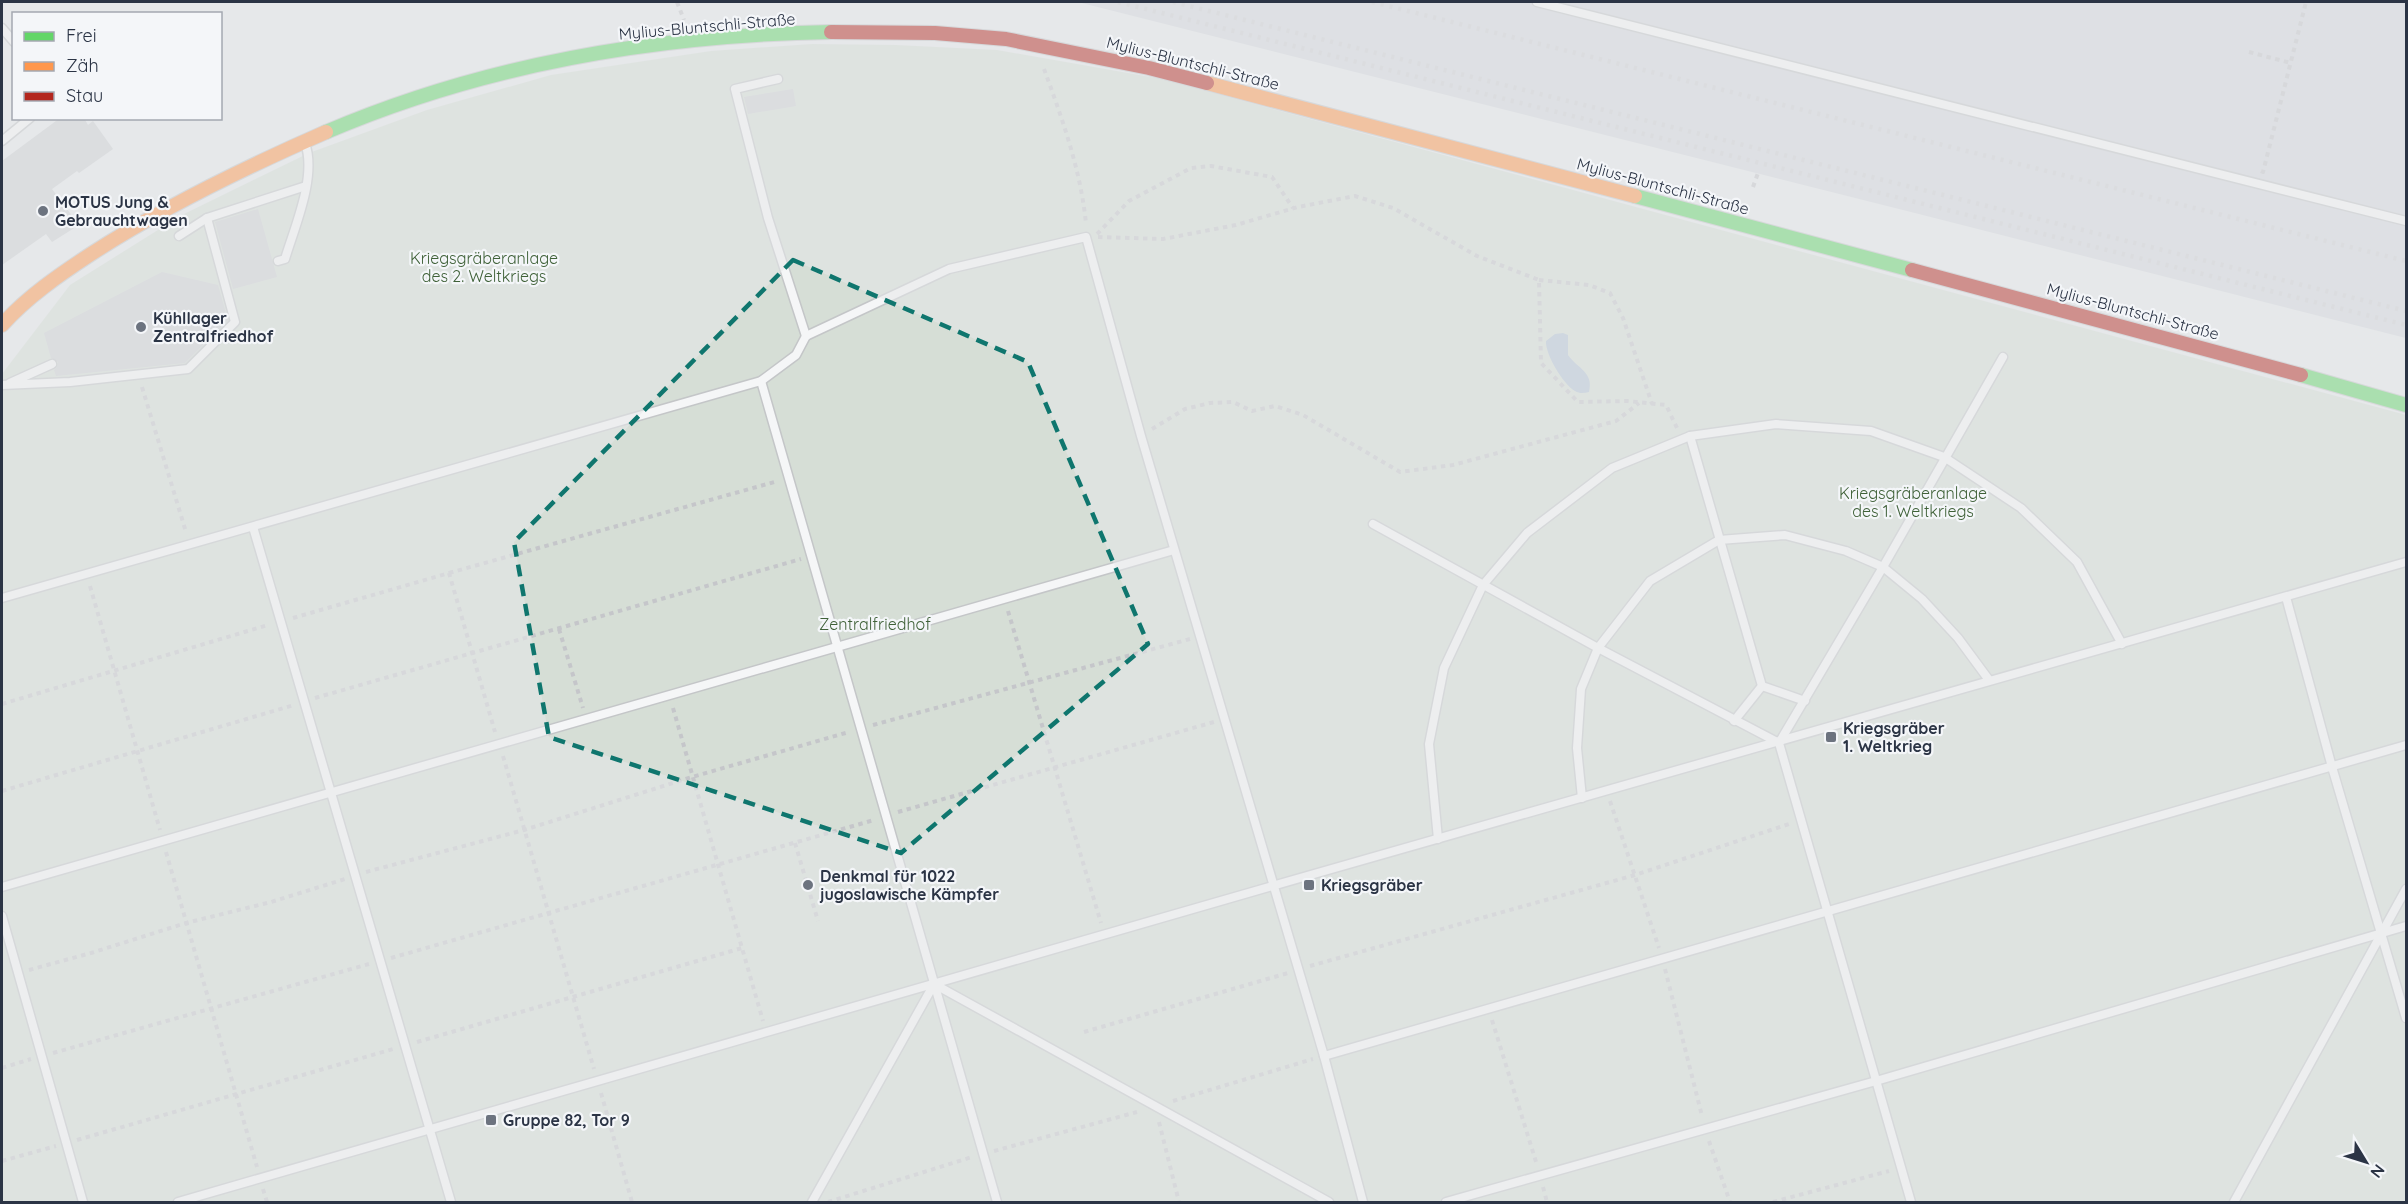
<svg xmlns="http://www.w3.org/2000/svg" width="2408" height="1204" font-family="Quicksand,sans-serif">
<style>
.built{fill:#d4d7dd}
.green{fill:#d6ded6}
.water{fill:#b4c4d5}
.building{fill:#ced0d3}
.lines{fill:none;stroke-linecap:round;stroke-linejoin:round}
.lane-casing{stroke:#c4c6c8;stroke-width:11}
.fast-casing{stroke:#c4c6c8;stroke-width:16}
.slow-casing{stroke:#c4c6c8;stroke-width:16}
.jam-casing{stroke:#c4c6c8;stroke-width:16}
.path{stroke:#c5c6ca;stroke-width:4;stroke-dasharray:4.5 4.5;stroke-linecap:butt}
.lane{stroke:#f5f6f7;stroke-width:8}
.fast{stroke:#63d668;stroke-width:14}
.slow{stroke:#ff974d;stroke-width:14}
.jam{stroke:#b3261e;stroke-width:14}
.rail{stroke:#cecfd2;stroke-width:4.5;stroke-dasharray:3 6;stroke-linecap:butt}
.marked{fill:none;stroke:#0f766e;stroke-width:4.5;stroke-dasharray:12 8;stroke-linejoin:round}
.poi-dot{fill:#6c737f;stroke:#f4f6f9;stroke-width:2}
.labels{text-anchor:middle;stroke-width:4.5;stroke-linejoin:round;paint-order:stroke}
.street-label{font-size:16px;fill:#2b3445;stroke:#f4f6f9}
.poi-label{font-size:16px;font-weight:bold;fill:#2b3445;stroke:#f4f6f9;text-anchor:start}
.park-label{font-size:16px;fill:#3f6138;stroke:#f4f6f9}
</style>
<rect width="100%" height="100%" fill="#e6e8ea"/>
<polygon class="built" points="1078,2 2406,2 2406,338 1919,214"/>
<polygon class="green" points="812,44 896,45 997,50 1162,79 2406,415 2406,1202 2,1202 2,374 70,285 182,215 309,153 427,110 551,75 711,51"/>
<path class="water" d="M 1563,333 L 1568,335 L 1568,355 C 1578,369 1594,372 1589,392 C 1584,393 1580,394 1575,391 C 1563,384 1545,354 1546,341 L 1555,334 Z"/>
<g class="building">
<polygon points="793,89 796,106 748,114 744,97"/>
<polygon points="60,118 84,118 88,125 93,121 113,149 79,173 77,171 52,189 79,225 52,242 46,234 2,265 2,161"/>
<polygon points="258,209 277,277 233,289 215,222"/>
<polygon points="162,272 218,285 228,320 185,363 56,376 54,370 57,367 58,362 51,358 44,333"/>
</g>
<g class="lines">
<defs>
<g id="lane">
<polyline points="1537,2 2406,221"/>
<polyline points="2,28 14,42"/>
<polyline points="778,79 735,89 768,218 806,336"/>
<polyline points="2,141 30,118"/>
<polyline points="179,236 207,218 306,186"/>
<path d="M 278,261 L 285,259 C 295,226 317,176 305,143"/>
<polyline points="761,381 997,1202"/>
<polyline points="10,383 52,364"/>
<polyline points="2,385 70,382 188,369 235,322 207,218"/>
<polyline points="1690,436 1762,686 1805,701"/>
<polyline points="1373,524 1598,648 1779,743 1911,1202"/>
<polyline points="253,527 451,1202"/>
<polyline points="2286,597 2332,767 2406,1018"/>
<polyline points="2,598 761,381 796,355 806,336 949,269 1086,237 1141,436 1324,1056 1363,1202"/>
<polyline points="1734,721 1762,686"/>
<polyline points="1779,743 1883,567 2003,357"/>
<polyline points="1582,798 1577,748 1581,689 1598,648 1650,581 1719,540 1785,535 1846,551 1883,567 1922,599 1958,638 1989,680"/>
<polyline points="1438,839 1429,744 1444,668 1483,585 1527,533 1612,468 1690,436 1776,424 1871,431 1944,457 2021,508 2077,562 2122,644"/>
<polyline points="2,887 1174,550"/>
<polyline points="2,916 83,1202"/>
<polyline points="1324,1056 2406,745"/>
<polyline points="178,1202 1307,876 2406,562"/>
<polyline points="812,1202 934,984 1329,1202"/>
<polyline points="1446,1202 1876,1081 2406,926"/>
<polyline points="2234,1202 2406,889"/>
</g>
<g id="fast">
<path d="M 326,132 C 485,64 659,35 831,32"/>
<polyline points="1635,196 1912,270"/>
<polyline points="2301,375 2406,405"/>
</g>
<g id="slow">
<polyline points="1207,83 1635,196"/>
<path d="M 2,325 C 27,297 59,275 91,254 C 165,206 246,167 326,132"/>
</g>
<g id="jam">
<polyline points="831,32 935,33 1006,39 1149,68 1207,83"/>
<polyline points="1912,270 2301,375"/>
</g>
</defs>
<use href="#lane" class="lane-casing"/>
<use href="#fast" class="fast-casing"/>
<use href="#slow" class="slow-casing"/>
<use href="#jam" class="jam-casing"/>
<g class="path">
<polyline points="677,2 684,20"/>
<polyline points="2249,52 2291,63"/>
<path d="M 1044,69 C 1062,118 1081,171 1086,224"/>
<polyline points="2261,171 2263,172 2306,2"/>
<polyline points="1753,187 1758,173"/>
<polyline points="1097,234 1129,201 1191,168 1211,166 1272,177 1293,208"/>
<polyline points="1098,237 1163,239 1236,225 1298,207 1355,196 1393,208 1477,256 1539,280 1541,363 1578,402 1627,401 1666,405 1677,428"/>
<polyline points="1539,280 1589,285 1610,293 1623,318 1652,404"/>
<polyline points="142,387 186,532"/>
<polyline points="1152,429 1185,409 1210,403 1233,402 1252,411 1275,406 1303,415 1400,472 1453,465 1616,421 1639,403"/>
<polyline points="449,573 778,481"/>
<polyline points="90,586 160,830"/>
<polyline points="1008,611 1101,923"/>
<polyline points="293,618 449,573 495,732"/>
<polyline points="559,629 583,708"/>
<polyline points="315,698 801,559"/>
<polyline points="2,704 268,625"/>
<polyline points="673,708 763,1021"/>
<polyline points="873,725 1190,639"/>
<polyline points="503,756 594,1069"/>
<polyline points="2,791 294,705"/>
<polyline points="1610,801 1659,948"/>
<polyline points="898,812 1214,722"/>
<polyline points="795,843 818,921"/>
<polyline points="166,852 257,1167"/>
<polyline points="366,872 524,830 692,777 849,732"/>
<polyline points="391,958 874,820"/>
<polyline points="1310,966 1635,875 1789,824"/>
<polyline points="1665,969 1702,1116"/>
<polyline points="29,970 91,953 186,923 271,902 345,879"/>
<polyline points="1492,1020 1537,1165"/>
<polyline points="1084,1032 1288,973"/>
<polyline points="417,1042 742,948"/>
<polyline points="53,1053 369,964"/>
<polyline points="2,1068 31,1059"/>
<polyline points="601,1093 632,1202"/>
<polyline points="1173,1101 1313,1059"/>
<polyline points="1159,1122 1179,1202"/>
<polyline points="77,1140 393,1049"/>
<polyline points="1709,1141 1730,1202"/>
<polyline points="994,1151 1137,1112"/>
<polyline points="2,1161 56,1146"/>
<polyline points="1543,1187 1547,1202"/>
<polyline points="263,1189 267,1202"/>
<polyline points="828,1202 972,1157"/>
<polyline points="1773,1202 1889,1171"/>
</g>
<use href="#lane" class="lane"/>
<use href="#fast" class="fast"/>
<use href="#slow" class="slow"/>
<use href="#jam" class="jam"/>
<g class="rail">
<polyline points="1118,2 2406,325"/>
<polyline points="1173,2 2406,311"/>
<polyline points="1372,2 2406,261"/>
</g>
</g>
<path d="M0 0H2408V1204H0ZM 793,260 L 1028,362 L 1148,644 L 901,853 L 549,737 L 514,542 Z" fill="#e6e8ea" fill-opacity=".55" fill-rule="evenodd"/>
<path class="marked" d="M 793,260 L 1028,362 L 1148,644 L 901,853 L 549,737 L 514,542 Z"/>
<g class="poi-dot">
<circle cx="43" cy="211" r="6"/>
<circle cx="141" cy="327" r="6"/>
<rect x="1825" y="731" width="12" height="12" rx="3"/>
<circle cx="808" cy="885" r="6"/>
<rect x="1303" y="879" width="12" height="12" rx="3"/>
<rect x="485" y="1114" width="12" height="12" rx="3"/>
</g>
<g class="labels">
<g class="street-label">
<text transform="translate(707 26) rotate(-5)" y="6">Mylius-Bluntschli-Straße</text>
<text transform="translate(1193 63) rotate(14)" y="6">Mylius-Bluntschli-Straße</text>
<text transform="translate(1663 186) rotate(15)" y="6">Mylius-Bluntschli-Straße</text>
<text transform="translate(2133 311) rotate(15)" y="6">Mylius-Bluntschli-Straße</text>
</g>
<g class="poi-label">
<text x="55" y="208">MOTUS Jung &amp;<tspan x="55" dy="18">Gebrauchtwagen</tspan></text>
<text x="153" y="324">Kühllager<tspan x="153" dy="18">Zentralfriedhof</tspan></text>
<text x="1843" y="734">Kriegsgräber<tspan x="1843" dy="18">1. Weltkrieg</tspan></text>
<text x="820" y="882">Denkmal für 1022<tspan x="820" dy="18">jugoslawische Kämpfer</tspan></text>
<text x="1321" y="891">Kriegsgräber</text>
<text x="503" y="1126">Gruppe 82, Tor 9</text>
</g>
<g class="park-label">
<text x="484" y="264">Kriegsgräberanlage<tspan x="484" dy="18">des 2. Weltkriegs</tspan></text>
<text x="1913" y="499">Kriegsgräberanlage<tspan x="1913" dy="18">des 1. Weltkriegs</tspan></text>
<text x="875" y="630">Zentralfriedhof</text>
</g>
</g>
<rect width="2408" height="1204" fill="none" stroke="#2b3445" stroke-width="6"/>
<rect x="12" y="12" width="210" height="108" fill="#f4f6f9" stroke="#a4a8b1" stroke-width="1.5"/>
<rect x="24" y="32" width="30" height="9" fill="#63d668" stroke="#a4a8b1" stroke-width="1.5"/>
<text x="66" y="42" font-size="18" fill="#2b3445">Frei</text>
<rect x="24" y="62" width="30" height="9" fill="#ff974d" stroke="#a4a8b1" stroke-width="1.5"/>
<text x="66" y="72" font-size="18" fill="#2b3445">Zäh</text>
<rect x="24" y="92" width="30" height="9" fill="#b3261e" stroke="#a4a8b1" stroke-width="1.5"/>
<text x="66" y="102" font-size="18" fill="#2b3445">Stau</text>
<g transform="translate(2366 1162) rotate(128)" stroke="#f4f6f9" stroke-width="4.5" paint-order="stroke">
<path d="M0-4.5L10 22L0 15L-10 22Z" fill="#2b3445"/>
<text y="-9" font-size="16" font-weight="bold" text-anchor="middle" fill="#2b3445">N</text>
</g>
</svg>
